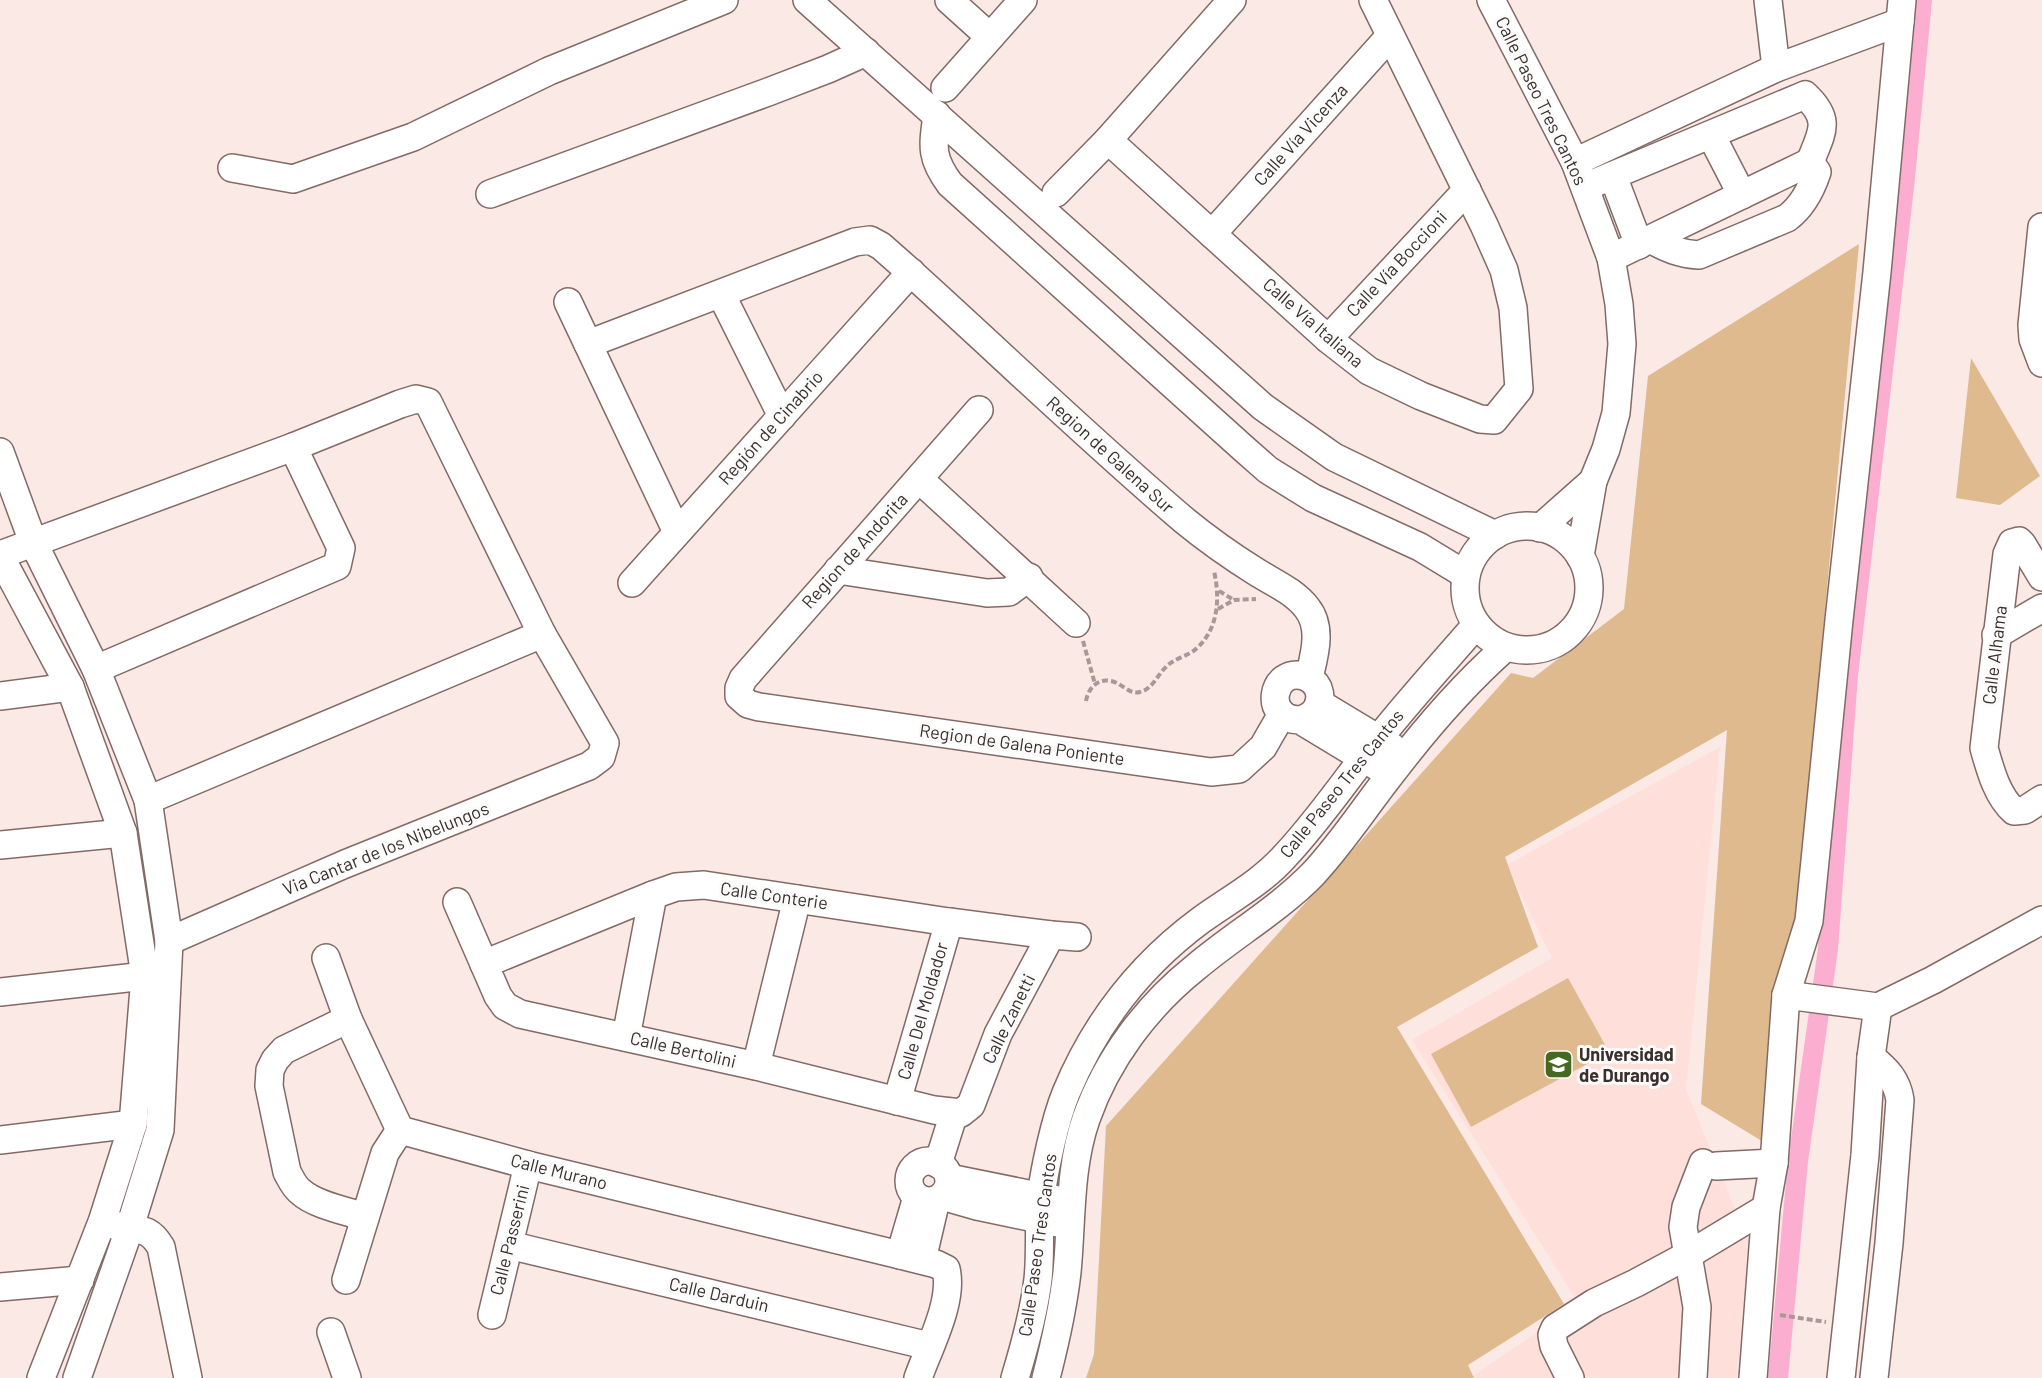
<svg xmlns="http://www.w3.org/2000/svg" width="2042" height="1378" font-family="Barlow,sans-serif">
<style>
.built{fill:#fedfd9}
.green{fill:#deba8e}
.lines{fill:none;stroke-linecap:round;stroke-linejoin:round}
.canal{stroke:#fbaed0;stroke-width:20}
.minor-casing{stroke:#836a65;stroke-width:30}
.path{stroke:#a89996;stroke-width:4;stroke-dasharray:6 3;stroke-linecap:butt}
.minor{stroke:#fff;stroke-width:27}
.labels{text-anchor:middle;stroke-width:6;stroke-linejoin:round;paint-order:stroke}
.street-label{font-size:18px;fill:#3a2f2d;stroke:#fbfbfb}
.poi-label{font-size:18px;font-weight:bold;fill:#3a2f2d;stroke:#fbfbfb;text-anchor:start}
</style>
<rect width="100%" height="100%" fill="#fbe9e6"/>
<polygon class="built" points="1720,747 1686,1090 1748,1241 1737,1378 1474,1378 1473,1376 1579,1304 1412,1040 1552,958 1507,865"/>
<g class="green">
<polygon points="1859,244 1775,1149 1701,1104 1727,730 1505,857 1538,947 1397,1027 1564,1304 1468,1365 1474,1378 1086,1378 1094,1354 1106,1126 1511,673 1533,678 1624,609 1648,376"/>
<polygon points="1971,358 2040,476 2000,505 1956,498"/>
<polygon points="1568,978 1609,1052 1471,1127 1431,1054"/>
</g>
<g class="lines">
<polyline class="canal" points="1778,1378 1798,1161 1828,949 1848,675 1905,178 1922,0"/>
<defs>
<g id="minor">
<polyline points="807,0 1263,407 1334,457 1495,535"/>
<polyline points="949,0 990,37"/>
<polyline points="1491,0 1575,162 1611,258 1619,304 1622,344 1616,413 1606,449 1593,481 1580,556"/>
<polyline points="1768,0 1776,68"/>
<polyline points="945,88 1023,0"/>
<path d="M 937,115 C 933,146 930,157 950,184 L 1243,448 L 1268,470 L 1313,498 L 1420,547 L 1466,575"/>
<polyline points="1711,135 1742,195"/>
<polyline points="1108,140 1328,339 1369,371 1421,396 1480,419 1494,420 1519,389 1513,308 1504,270 1484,225 1373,0"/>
<polyline points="1575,162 1776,68 1900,22"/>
<polyline points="232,168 293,179 413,137 549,71 724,0"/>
<polyline points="1613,176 1639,245"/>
<path d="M 1585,187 L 1805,95 C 1832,120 1822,132 1810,162"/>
<polyline points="1056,193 1108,140 1232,0"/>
<polyline points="490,194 768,92 828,69 866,52"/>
<polyline points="2042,227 2032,325 2033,339 2042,363"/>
<polyline points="1212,234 1390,36"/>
<path d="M 1611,258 L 1810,162 L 1817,172 C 1811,190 1802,207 1787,218 L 1699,255 C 1680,254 1666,248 1650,239"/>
<polyline points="721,294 782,416"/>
<polyline points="568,302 677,532"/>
<polyline points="1328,339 1467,190"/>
<path d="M 588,344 L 855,242 L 870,240 L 881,246 L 898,261 C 994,347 1086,437 1185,521 C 1207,539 1231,556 1255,571 C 1272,582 1294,591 1307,608 C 1323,628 1314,656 1309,678"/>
<polyline points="979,410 743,679 739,688 739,696 748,704 759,707 1211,772 1239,769 1263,747 1282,714"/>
<polyline points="0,452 33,542 96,669 148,800 169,941 160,1130 129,1230 77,1378"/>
<polyline points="919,479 1076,623"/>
<circle cx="1527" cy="588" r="62"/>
<polyline points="1540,528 1593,481"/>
<polyline points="0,555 293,447 400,404 416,399 428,402 542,634 605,743 601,757 589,766 345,864 169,941"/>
<polyline points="0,556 70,687 123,833 145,976 133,1124 102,1222 41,1378"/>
<polyline points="838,570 987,593 1009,592 1029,577"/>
<path d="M 2042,577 L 2022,544 L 2019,541 L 2012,543 L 2007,554 L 1984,748 C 1990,769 1997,796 2014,811 L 2025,810 L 2042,799"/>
<polyline points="632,583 911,272"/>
<polyline points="1996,635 2042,608"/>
<polyline points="96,669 337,566 341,548 293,447"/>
<polyline points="0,696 70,687"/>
<polyline points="1319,703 1392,747"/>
<path d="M 1300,720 C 1315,716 1324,703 1318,688 C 1315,682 1310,678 1304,676 C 1271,667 1262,720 1300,720 L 1378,767"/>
<polyline points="148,800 542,634"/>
<polyline points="0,845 123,833"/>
<polyline points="457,902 498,996 505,1006 520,1014 756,1066 934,1110 961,1113 971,1105 998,1034 1051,935"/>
<path d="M 326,958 L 348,1019 L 400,1130 L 528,1165 L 900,1255 L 936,1264 L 946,1269 C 954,1301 929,1347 918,1378"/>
<polyline points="484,964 653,895 676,887 704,885 949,922 1051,935 1077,937"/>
<polyline points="0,992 145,976"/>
<polyline points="1786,995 1878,1007 1933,980 2042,920"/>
<path d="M 348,1019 L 284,1050 L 275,1060 L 270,1070 L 269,1086 L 287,1172 C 291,1179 294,1187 301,1192 C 315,1205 347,1211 365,1217"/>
<polyline points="626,1037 653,895"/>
<path d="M 1871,1057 C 1887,1070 1897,1080 1900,1100 L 1889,1243 L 1874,1378"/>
<polyline points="756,1066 797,899"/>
<polyline points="897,1101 949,922"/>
<polyline points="0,1140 133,1124"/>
<circle cx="929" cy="1181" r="20"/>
<polyline points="938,1164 954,1113"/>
<polyline points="1716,1166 1774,1163"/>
<polyline points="949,1178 1058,1200"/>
<polyline points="942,1196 977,1206 1058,1223"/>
<path d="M 114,1225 C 137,1232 147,1224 161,1247 L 188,1378"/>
<polyline points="509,1245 929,1346"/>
<polyline points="900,1255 917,1197"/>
<polyline points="922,1260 936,1200"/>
<polyline points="346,1280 385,1153 400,1130"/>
<polyline points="0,1287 80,1280"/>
<polyline points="492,1315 528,1165"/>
<polyline points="331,1332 347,1378"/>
<path d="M 1015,1378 C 1025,1345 1034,1313 1038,1279 C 1041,1252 1038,1223 1041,1196 C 1045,1167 1055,1120 1066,1093 C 1095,1023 1140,965 1201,920 C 1230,899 1261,883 1285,856 C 1320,819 1348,776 1380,737 C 1411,698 1444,662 1476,625"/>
<path d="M 1046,1378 C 1055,1343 1063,1308 1067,1272 C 1072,1221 1069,1168 1086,1119 C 1107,1059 1147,1006 1196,967 C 1234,935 1279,909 1313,874 C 1342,843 1365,807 1391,774 C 1426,728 1463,685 1506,647"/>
<polyline points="1570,1378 1554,1346 1552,1335 1555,1328 1594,1303 1636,1283 1688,1255 1766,1208"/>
<polyline points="1693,1378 1697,1307 1683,1227 1686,1207 1703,1163"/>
<polyline points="1753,1378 1766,1208 1774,1163 1786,995 1809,921 1839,620 1877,272 1902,0"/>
<polyline points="1841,1378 1865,1155 1871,1057 1878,1007"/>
</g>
</defs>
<use href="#minor" class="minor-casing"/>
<g class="path">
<polyline points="1219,591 1234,600"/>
<polyline points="1218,609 1234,600 1256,599"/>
<polyline points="1083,641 1095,684"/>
<path d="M 1086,701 C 1088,689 1097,678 1111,681 C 1122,683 1129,695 1140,692 C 1153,689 1157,675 1166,667 C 1174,658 1189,656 1197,648 C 1219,628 1220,597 1214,571"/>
<polyline points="1780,1315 1826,1322"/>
</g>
<use href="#minor" class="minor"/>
</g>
<defs>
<symbol id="university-square" viewBox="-11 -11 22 22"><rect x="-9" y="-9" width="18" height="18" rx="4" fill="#466820" stroke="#fbfbfb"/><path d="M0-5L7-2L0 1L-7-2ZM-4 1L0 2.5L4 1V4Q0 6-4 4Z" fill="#fff"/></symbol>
</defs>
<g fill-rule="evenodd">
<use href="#university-square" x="1542" y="1048" width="33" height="33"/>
</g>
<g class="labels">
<g class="street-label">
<text transform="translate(1541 101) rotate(64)" y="6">Calle Paseo Tres Cantos</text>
<text transform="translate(1301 135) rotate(-48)" y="6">Calle Vía Vicenza</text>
<text transform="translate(1397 264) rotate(-47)" y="6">Calle Vía Boccioni</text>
<text transform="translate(1313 323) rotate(41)" y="6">Calle Vía Italiana</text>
<text transform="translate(771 428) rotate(-48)" y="6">Región de Cinabrio</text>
<text transform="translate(1110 455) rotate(42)" y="6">Region de Galena Sur</text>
<text transform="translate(855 551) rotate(-48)" y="6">Region de Andorita</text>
<text transform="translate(1995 655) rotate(-83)" y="6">Calle Alhama</text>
<text transform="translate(1022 745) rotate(8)" y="6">Region de Galena Poniente</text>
<text transform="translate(1342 784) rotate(-51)" y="6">Calle Paseo Tres Cantos</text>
<text transform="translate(386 849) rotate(-22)" y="6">Via Cantar de los Nibelungos</text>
<text transform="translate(774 896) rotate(8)" y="6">Calle Conterie</text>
<text transform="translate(923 1011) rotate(-74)" y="6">Calle Del Moldador</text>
<text transform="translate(1009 1019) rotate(-64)" y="6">Calle Zanetti</text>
<text transform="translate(683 1050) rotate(13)" y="6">Calle Bertolini</text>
<text transform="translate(559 1172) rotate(14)" y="6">Calle Murano</text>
<text transform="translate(510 1240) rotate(-76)" y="6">Calle Passerini</text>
<text transform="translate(1038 1245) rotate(-82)" y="6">Calle Paseo Tres Cantos</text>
<text transform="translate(719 1295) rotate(13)" y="6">Calle Darduin</text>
</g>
<g class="poi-label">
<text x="1579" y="1061">Universidad<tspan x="1579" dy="21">de Durango</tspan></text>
</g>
</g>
</svg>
